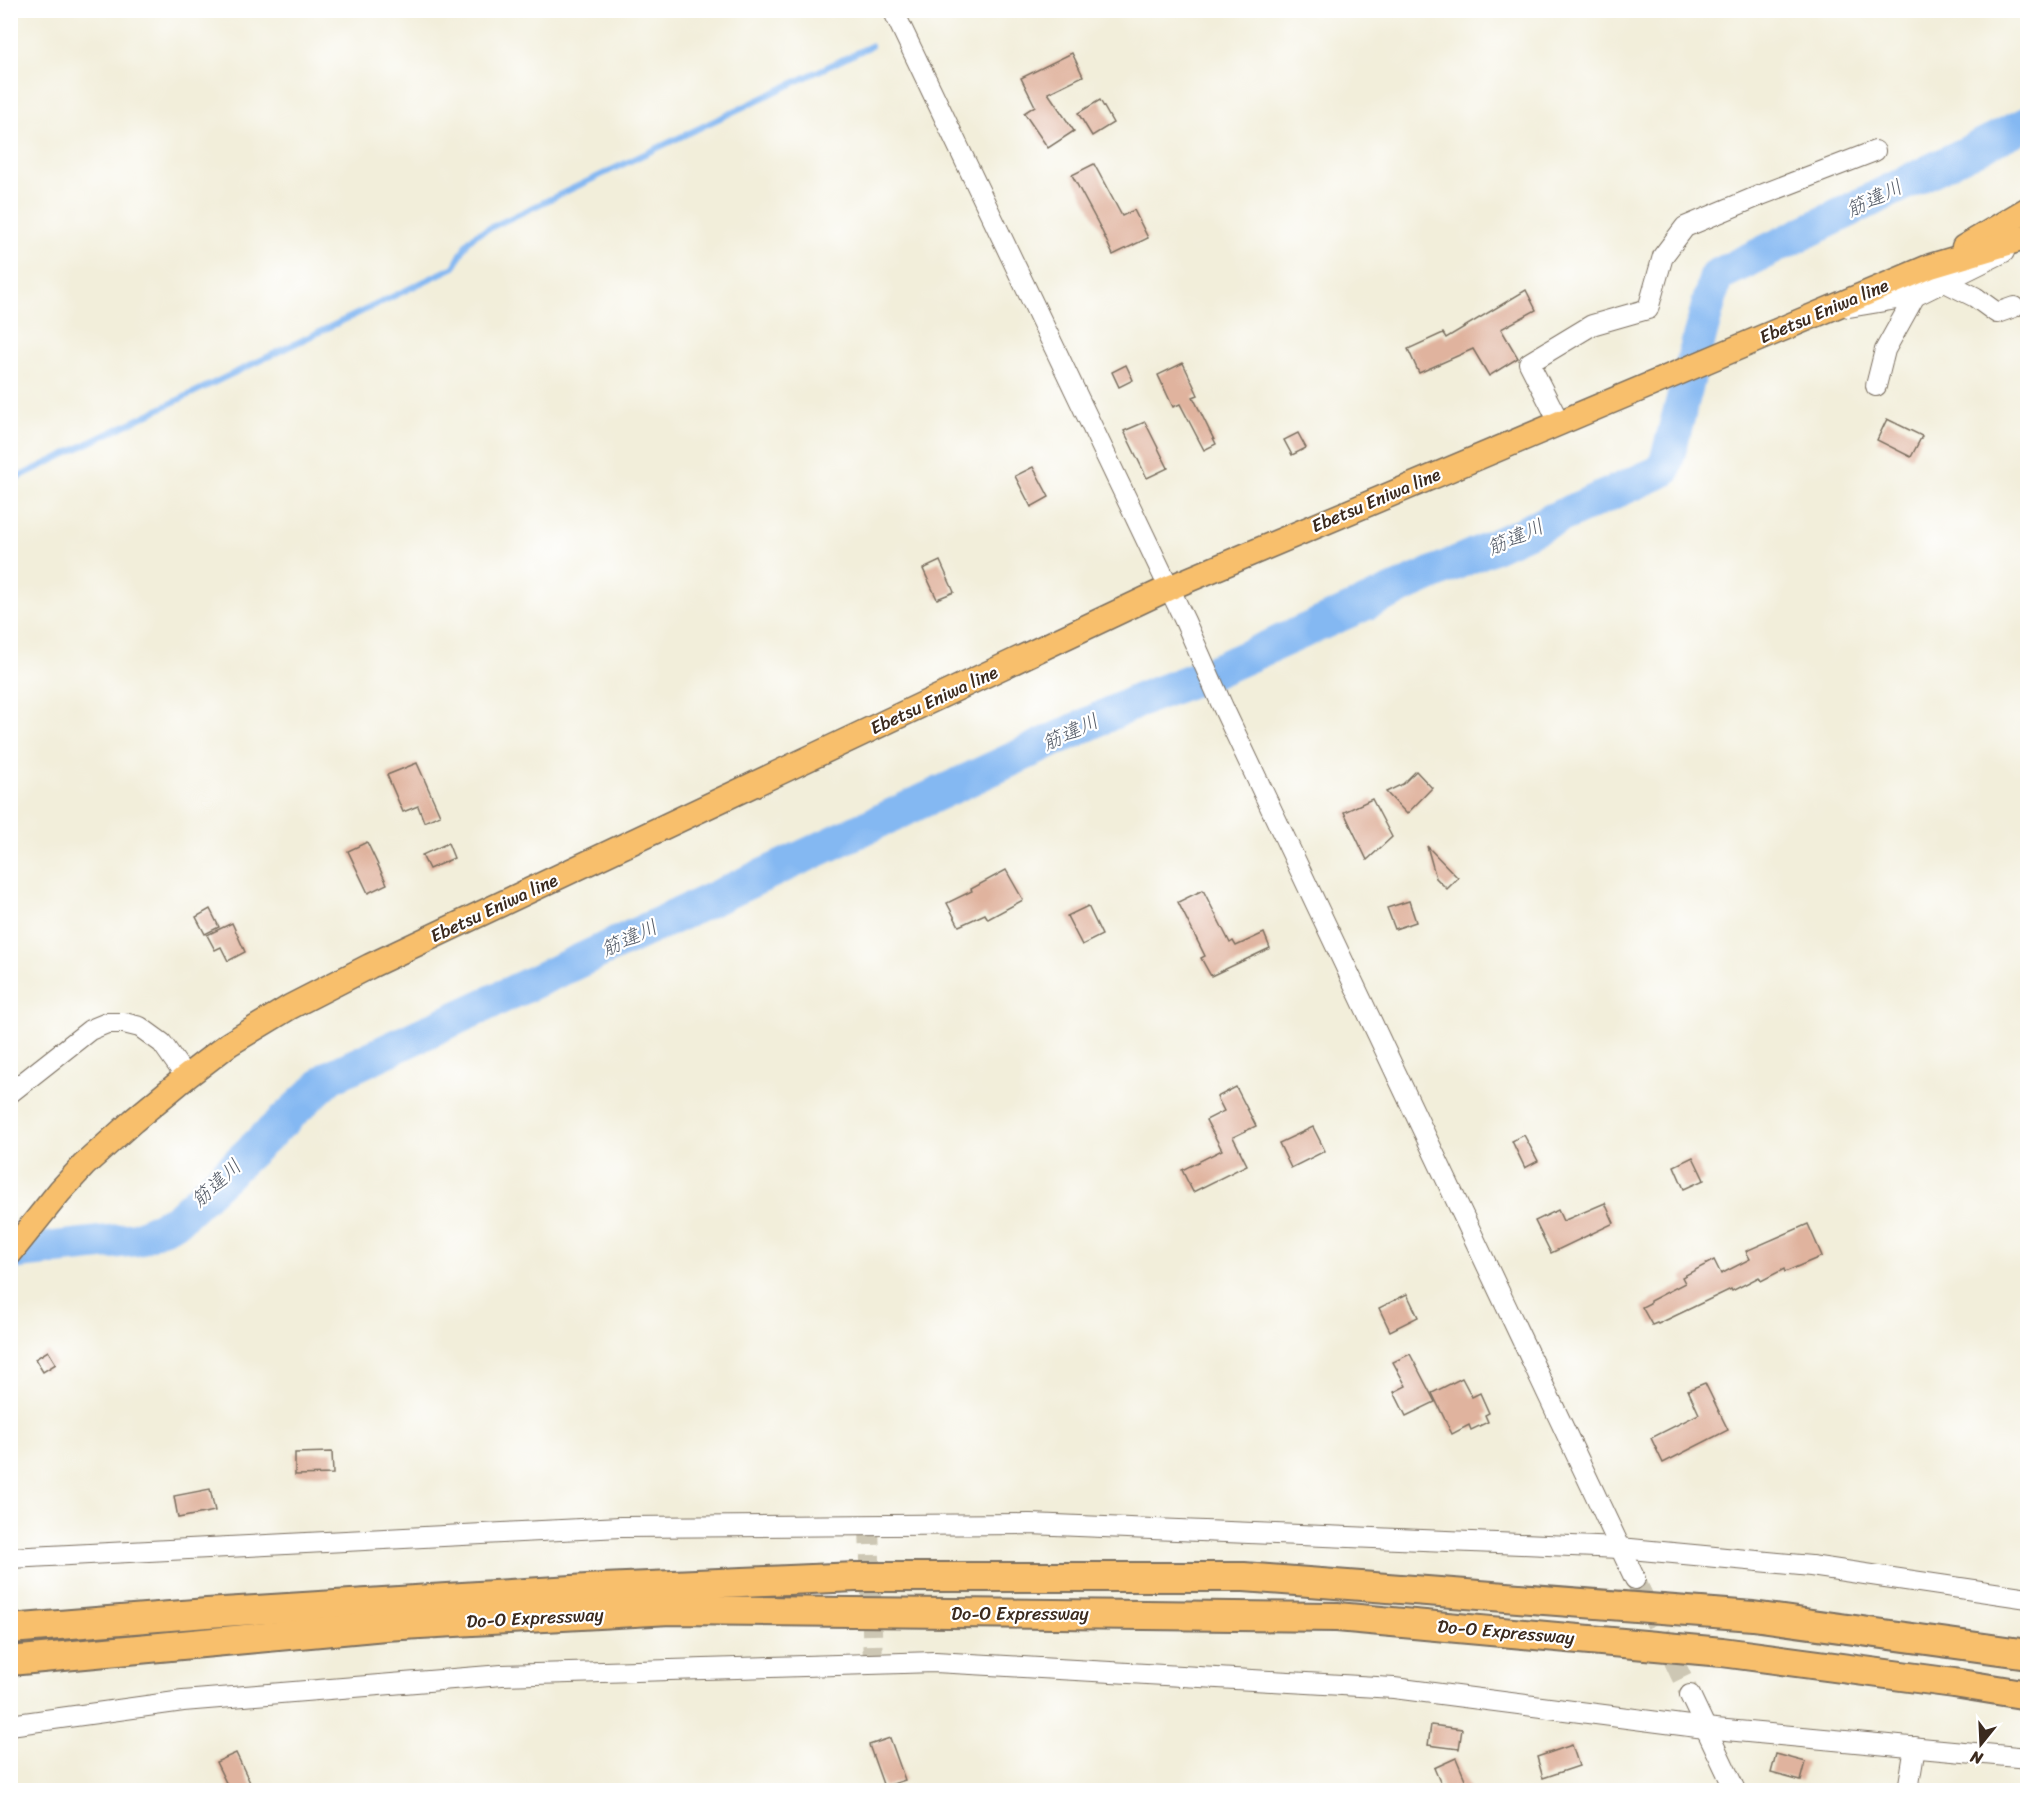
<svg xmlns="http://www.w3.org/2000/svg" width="2038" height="1801" font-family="Sriracha,'Klee One',sans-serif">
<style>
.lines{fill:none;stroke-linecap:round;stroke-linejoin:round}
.stream{stroke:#84b8f2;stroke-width:6}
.river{stroke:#84b8f2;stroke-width:34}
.building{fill:#e0b39e}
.minor-tunnel{stroke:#cdc7b4;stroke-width:20;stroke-dasharray:20 10;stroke-linecap:butt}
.minor-casing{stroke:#7b6f60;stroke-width:22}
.major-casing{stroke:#7b6f60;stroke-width:27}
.highway-casing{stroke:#7b6f60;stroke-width:32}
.minor{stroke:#fff;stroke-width:20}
.major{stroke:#f8bf6c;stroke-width:24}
.highway{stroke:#f8bf6c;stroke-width:28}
.labels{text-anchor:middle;stroke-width:4.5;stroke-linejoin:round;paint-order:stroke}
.street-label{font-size:18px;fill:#3b2a1e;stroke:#fff}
.water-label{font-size:20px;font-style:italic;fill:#555c68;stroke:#fff}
</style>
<rect width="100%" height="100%" fill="#fff"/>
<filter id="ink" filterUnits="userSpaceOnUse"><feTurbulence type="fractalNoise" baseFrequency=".0167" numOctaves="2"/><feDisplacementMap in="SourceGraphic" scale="12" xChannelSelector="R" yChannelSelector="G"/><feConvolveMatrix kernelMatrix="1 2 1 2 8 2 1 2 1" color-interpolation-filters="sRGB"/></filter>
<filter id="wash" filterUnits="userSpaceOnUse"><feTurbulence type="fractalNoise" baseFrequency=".008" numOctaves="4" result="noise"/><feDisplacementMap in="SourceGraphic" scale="24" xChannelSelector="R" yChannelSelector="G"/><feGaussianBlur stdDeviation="1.35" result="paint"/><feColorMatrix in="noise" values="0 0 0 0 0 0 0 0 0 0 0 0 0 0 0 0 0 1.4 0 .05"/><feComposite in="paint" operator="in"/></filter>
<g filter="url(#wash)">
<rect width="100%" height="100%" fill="#f2eeda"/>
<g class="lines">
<g class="stream">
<polyline points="928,19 946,10"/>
<polyline points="10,481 454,267 467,243 475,235 871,46"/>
</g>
<polyline class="river" points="10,1253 137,1239 177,1220 330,1077 1142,699 1208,674 1664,470 1716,276 2028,123"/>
</g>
<g id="blocks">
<g class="building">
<polygon points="1072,53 1083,76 1048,93 1074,131 1048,148 1024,113 1035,106 1021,78"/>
<polygon points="1100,100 1113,123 1092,136 1078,113"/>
<polygon points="1094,164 1122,216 1134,210 1148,238 1113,255 1100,227 1072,175"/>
<polygon points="1526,290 1536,310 1501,329 1518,358 1489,376 1473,349 1419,373 1408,349 1443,333 1446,338"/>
<polygon points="1183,363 1198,395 1193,397 1216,444 1204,450 1180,404 1173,407 1158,375"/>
<polygon points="1126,365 1133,380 1119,387 1112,372"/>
<polygon points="1887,419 1922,436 1911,457 1877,440"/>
<polygon points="1145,422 1168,468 1147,478 1124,431"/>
<polygon points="1298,433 1306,448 1292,455 1284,440"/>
<polygon points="1033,467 1049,497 1031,507 1015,476"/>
<polygon points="940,561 954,592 937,599 923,569"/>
<polygon points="417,763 440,815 424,822 418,806 403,812 387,775"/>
<polygon points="1416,771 1432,788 1407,814 1386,792 1403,784"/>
<polygon points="1372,799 1392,837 1367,860 1344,812"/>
<polygon points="367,842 387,884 368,893 348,851"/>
<polygon points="448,843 454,858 429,869 422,855"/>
<polygon points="1427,846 1458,878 1447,889 1436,878"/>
<polygon points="1006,870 1023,900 988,919 985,914 959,926 947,903 972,891 971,889"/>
<polygon points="1203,890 1230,943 1233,941 1236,946 1264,933 1270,948 1211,976 1201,958 1205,956 1178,902"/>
<polygon points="1409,901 1416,922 1395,929 1387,908"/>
<polygon points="1088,906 1102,935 1082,945 1067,916"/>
<polygon points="210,909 219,927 205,934 196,917"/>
<polygon points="232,923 245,952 228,961 221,947 215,950 207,935"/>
<polygon points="1236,1087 1256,1126 1233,1137 1247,1165 1193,1192 1182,1170 1222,1150 1206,1120 1224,1111 1217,1097"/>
<polygon points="1313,1127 1325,1151 1291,1168 1279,1143"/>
<polygon points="1524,1135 1538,1161 1525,1168 1512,1141"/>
<polygon points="1693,1157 1704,1180 1684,1189 1674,1166"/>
<polygon points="1605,1203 1614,1223 1551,1253 1535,1221 1558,1210 1563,1221"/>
<polygon points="1808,1224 1822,1256 1820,1257 1785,1272 1784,1269 1761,1281 1759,1277 1732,1291 1731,1289 1658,1324 1657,1323 1652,1325 1642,1307 1650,1303 1650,1301 1685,1283 1682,1277 1714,1260 1721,1274 1750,1259 1746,1251"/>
<polygon points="1407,1294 1418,1317 1390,1331 1379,1308"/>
<polygon points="48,1351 56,1364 43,1372 35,1359"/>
<polygon points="1410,1354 1435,1402 1406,1416 1394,1392 1406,1386 1393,1362"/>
<polygon points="1462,1378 1472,1397 1480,1393 1489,1413 1485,1415 1488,1422 1471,1430 1469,1425 1452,1434 1432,1393"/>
<polygon points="1705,1383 1728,1430 1663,1463 1651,1438 1699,1414 1688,1390"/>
<polygon points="332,1452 333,1474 295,1475 295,1453"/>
<polygon points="210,1489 215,1511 178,1518 174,1496"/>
<polygon points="1431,1725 1462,1729 1459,1749 1428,1745"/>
<polygon points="890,1738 905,1780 884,1787 869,1745"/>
<polygon points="1572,1745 1579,1766 1543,1778 1537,1757"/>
<polygon points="236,1753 254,1791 230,1791 216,1762"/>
<polygon points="1776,1754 1806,1762 1801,1781 1771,1773"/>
<polygon points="1456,1758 1470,1791 1444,1791 1434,1768"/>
</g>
</g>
</g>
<g filter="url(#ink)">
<use href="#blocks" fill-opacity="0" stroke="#7b6f60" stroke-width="1.5"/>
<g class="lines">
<g class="minor-tunnel">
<polyline points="869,1525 873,1664"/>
<polyline points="1635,1579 1690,1695"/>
</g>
<defs>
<g id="minor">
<polyline points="893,10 1185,621 1222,705 1635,1579"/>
<polyline points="1945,282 1975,297 1997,313 2014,307"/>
<polyline points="1849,307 1915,296 2004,252"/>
<polyline points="1876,386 1885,350 1915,296"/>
<polyline points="1559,422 1529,363 1592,325 1648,309 1663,256 1685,227 1761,195 1875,151"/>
<polyline points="10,1093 90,1030 107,1023 124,1023 140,1027 162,1043 186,1077"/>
<polyline points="10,1558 621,1527 1030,1524 1620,1548 1811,1566 2028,1598"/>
<polyline points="1690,1695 1735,1790"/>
<polyline points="10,1725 183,1701 502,1675 935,1662 1394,1688 1705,1728 2028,1758"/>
<polyline points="1908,1790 1915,1747"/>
</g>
<g id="major">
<polyline points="1964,247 2028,209"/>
<polyline points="10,1253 60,1191 84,1165 133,1121 186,1077 229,1044 290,1007 370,966 1169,588 1931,266 2028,237"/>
</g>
<g id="highway">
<polyline points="10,1629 207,1613 603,1588 856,1577 1244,1577 1753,1616 2028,1654"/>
<polyline points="10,1661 385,1626 670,1610 1337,1617 1722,1652 1954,1683 2028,1695"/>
</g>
</defs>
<use href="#minor" class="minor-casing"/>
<use href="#major" class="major-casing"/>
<use href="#highway" class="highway-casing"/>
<use href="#minor" class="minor"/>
<use href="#major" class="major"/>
<use href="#highway" class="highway"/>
</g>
</g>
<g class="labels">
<g class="street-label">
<text transform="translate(1824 311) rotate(-23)" y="6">Ebetsu Eniwa line</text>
<text transform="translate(1376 500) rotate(-23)" y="6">Ebetsu Eniwa line</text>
<text transform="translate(934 700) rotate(-25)" y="6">Ebetsu Eniwa line</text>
<text transform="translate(494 908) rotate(-25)" y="6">Ebetsu Eniwa line</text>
<text x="1020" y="1620">Do-O Expressway</text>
<text transform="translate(535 1618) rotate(-3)" y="6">Do-O Expressway</text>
<text transform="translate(1506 1632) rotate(5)" y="6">Do-O Expressway</text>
</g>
<g class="water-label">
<text transform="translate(1874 198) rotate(-26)" y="7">筋違川</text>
<text transform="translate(1515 537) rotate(-24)" y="7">筋違川</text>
<text transform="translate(1070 732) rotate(-25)" y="7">筋違川</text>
<text transform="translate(629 938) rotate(-25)" y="7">筋違川</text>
<text transform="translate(216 1183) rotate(-43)" y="7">筋違川</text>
</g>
</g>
<rect width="2038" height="1801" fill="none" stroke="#fff" stroke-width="36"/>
<g transform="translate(1981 1744) rotate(198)" stroke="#ffffff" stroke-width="4.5" paint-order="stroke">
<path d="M0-4.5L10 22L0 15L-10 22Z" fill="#3b2a1e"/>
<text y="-9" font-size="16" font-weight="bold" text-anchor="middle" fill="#3b2a1e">N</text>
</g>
</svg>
